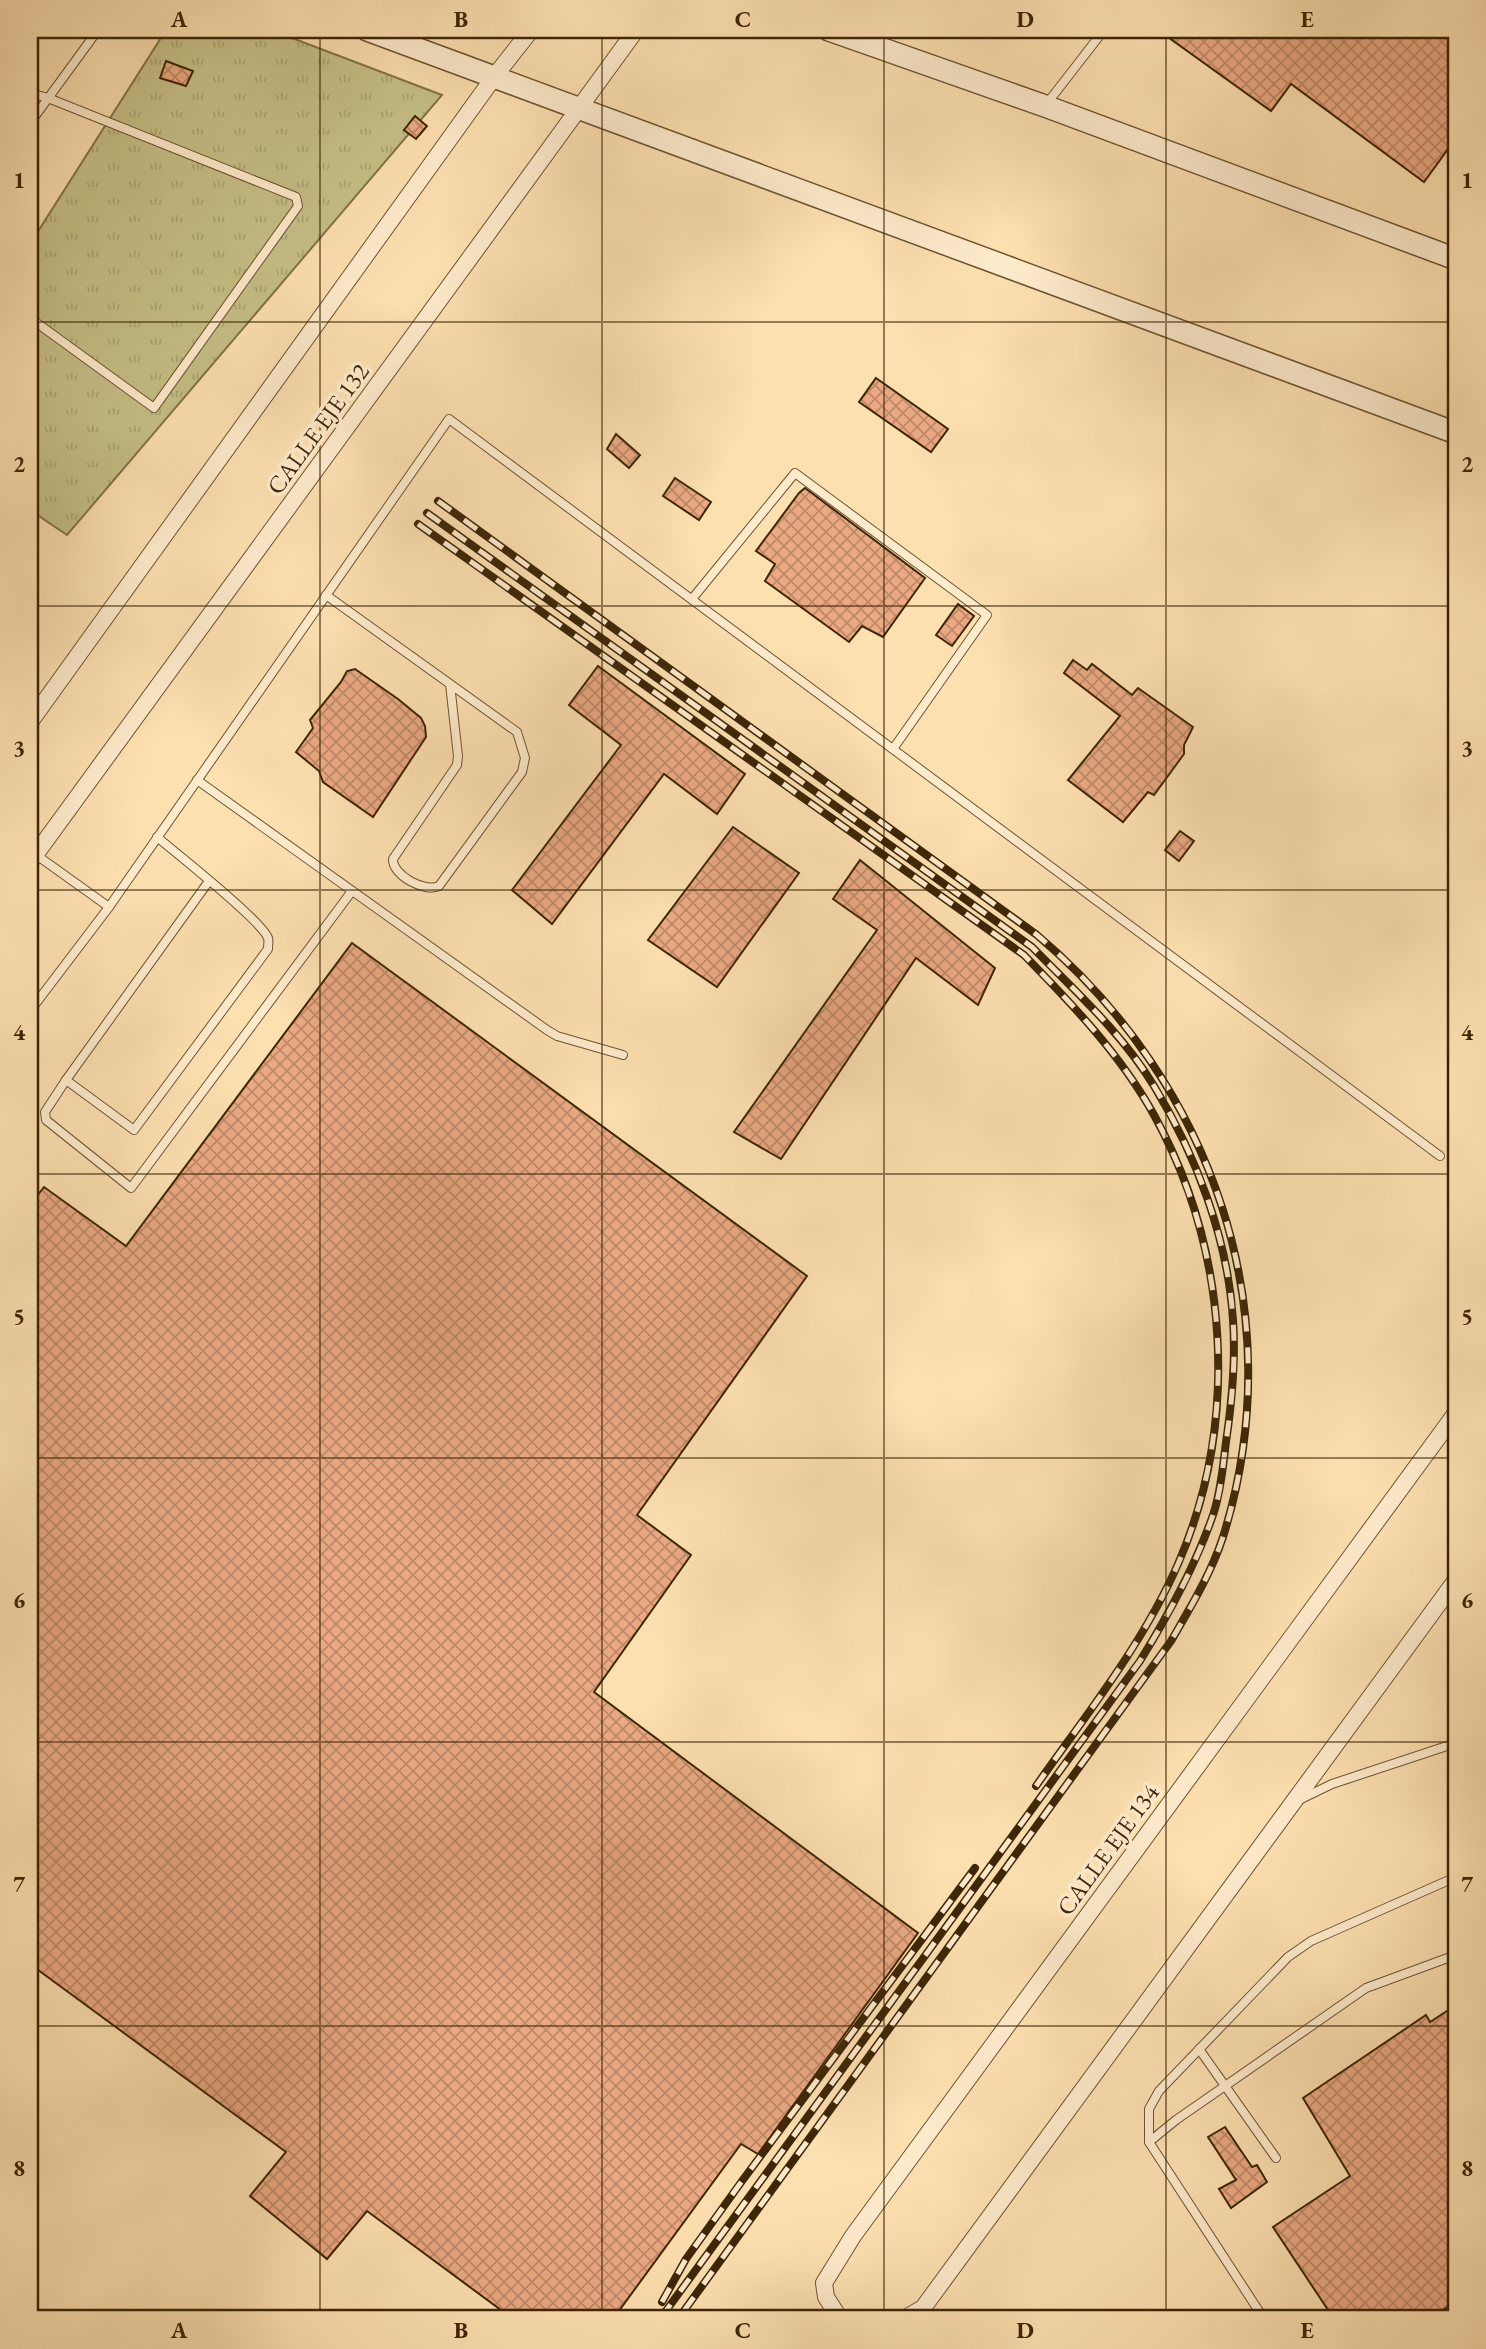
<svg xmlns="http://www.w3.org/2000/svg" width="1486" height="2349" font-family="'EB Garamond',serif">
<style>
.grass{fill:url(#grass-tufts);stroke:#827346;stroke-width:2}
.building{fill:url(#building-cross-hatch);stroke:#3d2606;stroke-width:2}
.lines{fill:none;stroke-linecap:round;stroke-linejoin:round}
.service-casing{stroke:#6d5430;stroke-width:10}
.minor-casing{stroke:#6d5430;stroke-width:18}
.tertiary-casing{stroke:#6d5430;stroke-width:24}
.service{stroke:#feebcc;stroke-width:8}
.minor{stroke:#feebcc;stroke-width:16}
.tertiary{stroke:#feebcc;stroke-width:21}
.rail-casing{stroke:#3d2606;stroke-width:8}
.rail{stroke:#feebcc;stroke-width:5;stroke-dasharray:16;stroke-linecap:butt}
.grid{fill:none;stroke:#3d2606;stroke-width:2;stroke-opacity:0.55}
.labels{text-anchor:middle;stroke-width:7;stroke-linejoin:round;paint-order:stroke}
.street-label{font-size:24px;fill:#3d2606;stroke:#feebcc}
.neatline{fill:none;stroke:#3d2606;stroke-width:2.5}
.grid-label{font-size:23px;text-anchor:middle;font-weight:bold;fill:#3d2606}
</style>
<defs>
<pattern id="grass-tufts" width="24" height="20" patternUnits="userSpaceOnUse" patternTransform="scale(1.75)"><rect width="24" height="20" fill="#c6c087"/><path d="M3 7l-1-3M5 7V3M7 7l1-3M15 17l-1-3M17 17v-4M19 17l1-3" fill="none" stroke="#aba573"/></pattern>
<pattern id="building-cross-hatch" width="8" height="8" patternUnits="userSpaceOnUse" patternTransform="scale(1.75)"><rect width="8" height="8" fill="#eaa982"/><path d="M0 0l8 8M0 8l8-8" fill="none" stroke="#bf8968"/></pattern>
</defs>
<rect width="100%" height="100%" fill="#fde0b0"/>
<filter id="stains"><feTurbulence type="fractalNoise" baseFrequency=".00286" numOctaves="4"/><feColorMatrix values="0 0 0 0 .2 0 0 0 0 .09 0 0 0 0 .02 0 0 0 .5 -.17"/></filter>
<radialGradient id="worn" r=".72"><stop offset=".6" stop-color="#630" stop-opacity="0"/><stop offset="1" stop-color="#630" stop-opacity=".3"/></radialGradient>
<polygon class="grass" points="166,30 271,30 442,95 67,535 30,510 30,244"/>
<g class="building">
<polygon points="1158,30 1456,30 1456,138 1424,182 1291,84 1271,111"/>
<polygon points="166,61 193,71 186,86 160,78"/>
<polygon points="415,116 427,126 416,139 404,130"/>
<polygon points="876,378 948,429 931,452 859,402"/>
<polygon points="616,434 640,455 629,468 607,449"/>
<polygon points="675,478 711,502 699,520 663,496"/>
<polygon points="805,488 925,578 883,637 862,626 849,642 765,581 775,564 756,551 799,493"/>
<polygon points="958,604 974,616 952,646 936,635"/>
<polygon points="1073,660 1087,670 1092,664 1132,695 1138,688 1193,727 1184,745 1184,754 1154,795 1148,792 1123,822 1068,780 1120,716 1064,673"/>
<polygon points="598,666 745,774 717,814 664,774 552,924 512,890 621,745 569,705"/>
<polygon points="355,669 398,699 421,718 425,726 426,737 373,817 323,782 319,771 296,752 313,728 310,720 341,682 347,671"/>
<polygon points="733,827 799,873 717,987 648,940"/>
<polygon points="1180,831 1194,841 1179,861 1165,850"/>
<polygon points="860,860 995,968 978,1005 916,958 781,1159 734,1132 877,930 833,899"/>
<polygon points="352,943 807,1276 637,1515 691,1555 594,1692 918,1933 758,2154 741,2144 613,2319 513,2319 367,2211 327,2259 250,2196 286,2152 30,1964 30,1205 44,1187 126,1246"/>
<polygon points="1456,2005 1456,2303 1444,2309 1432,2319 1334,2319 1273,2227 1350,2176 1303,2098 1426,2015 1430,2022"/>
<polygon points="1225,2127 1252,2167 1257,2165 1267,2182 1231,2208 1219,2189 1236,2180 1208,2137"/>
</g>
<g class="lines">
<defs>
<g id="service">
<polyline points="30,93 48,98 296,197 298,206 154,408 30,318"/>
<polyline points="1045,106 1104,30"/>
<polyline points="30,123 98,30"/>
<path d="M 326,595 L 517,732 L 525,758 L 522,772 L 439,886 C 425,893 392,875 393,859 L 457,765 L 458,756 L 450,684"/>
<polyline points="692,599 795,473 987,615 893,749"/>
<polyline points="197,780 547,1030 557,1036 623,1055"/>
<path d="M 157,837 C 176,853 262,921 268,938 C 269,941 268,945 268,949 L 134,1130 L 66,1080 L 209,881"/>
<polyline points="35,854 109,907 449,419 1440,1156"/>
<polyline points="30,1011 109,907"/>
<polyline points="66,1080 45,1112 46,1120 131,1188 352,891"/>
<polyline points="1299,1800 1332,1784 1456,1743"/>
<polyline points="1199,2049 1276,2158"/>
<polyline points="1149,2142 1176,2120 1366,1988 1456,1955"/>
<polyline points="1264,2319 1149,2142 1149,2109 1159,2091 1288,1957 1311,1941 1456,1877"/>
</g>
<g id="minor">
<polyline points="30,722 494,77 531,30"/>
<polyline points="30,862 636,30"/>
<polyline points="842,2319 838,2316 826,2297 824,2283 853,2236 1456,1413"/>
<polyline points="904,2319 923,2308 1456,1580"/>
</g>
<g id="tertiary">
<polyline points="367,30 1456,433"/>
<polyline points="829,30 1045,106 1456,259"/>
</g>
</defs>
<use href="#service" class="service-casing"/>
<use href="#minor" class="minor-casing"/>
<use href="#tertiary" class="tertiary-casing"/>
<use href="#service" class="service"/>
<use href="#minor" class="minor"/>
<use href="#tertiary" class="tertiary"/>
<defs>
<g id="rail">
<path d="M 438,501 L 1037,935 C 1213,1084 1293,1313 1223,1537 C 1211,1574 1190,1608 1171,1641 L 678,2319"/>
<path d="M 427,513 L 1032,947 C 1075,991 1122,1033 1154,1086 C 1196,1155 1228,1239 1233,1320 C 1236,1361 1232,1401 1226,1442 C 1223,1465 1221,1492 1213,1515 C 1195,1567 1169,1614 1140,1661 L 660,2319"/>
<path d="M 418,524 L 1024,955 C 1072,1004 1121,1055 1154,1115 C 1229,1251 1240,1421 1178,1564 C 1143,1644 1086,1715 1036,1786"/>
<polyline points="662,2302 686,2259 742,2181 975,1868"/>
</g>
</defs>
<use href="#rail" class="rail-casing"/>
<use href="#rail" class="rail"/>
</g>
<path class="grid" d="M 320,30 L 320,2319M 602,30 L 602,2319M 884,30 L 884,2319M 1166,30 L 1166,2319M 30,322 L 1456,322M 30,606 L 1456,606M 30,890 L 1456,890M 30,1174 L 1456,1174M 30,1458 L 1456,1458M 30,1742 L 1456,1742M 30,2026 L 1456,2026"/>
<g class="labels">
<g class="street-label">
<text transform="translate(318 429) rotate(-54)" y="8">CALLE EJE 132</text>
<text transform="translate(1108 1850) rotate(-54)" y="8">CALLE EJE 134</text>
</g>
</g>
<rect width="1486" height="2349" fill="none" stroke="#fde0b0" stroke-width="77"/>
<rect x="38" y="38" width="1410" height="2272" class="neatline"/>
<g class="grid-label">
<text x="179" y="27">A</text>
<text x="461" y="27">B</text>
<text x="743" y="27">C</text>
<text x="1025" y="27">D</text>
<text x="1307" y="27">E</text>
<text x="19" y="188">1</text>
<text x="1467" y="188">1</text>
<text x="19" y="472">2</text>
<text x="1467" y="472">2</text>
<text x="19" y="756">3</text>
<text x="1467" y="756">3</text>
<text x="19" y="1040">4</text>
<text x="1467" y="1040">4</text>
<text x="19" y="1324">5</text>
<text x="1467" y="1324">5</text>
<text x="19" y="1608">6</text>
<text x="1467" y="1608">6</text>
<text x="19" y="1892">7</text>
<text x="1467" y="1892">7</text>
<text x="19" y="2176">8</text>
<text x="1467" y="2176">8</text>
<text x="179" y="2338">A</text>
<text x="461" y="2338">B</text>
<text x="743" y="2338">C</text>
<text x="1025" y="2338">D</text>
<text x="1307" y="2338">E</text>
</g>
<rect width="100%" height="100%" filter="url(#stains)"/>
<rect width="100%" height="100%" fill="url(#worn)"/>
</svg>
